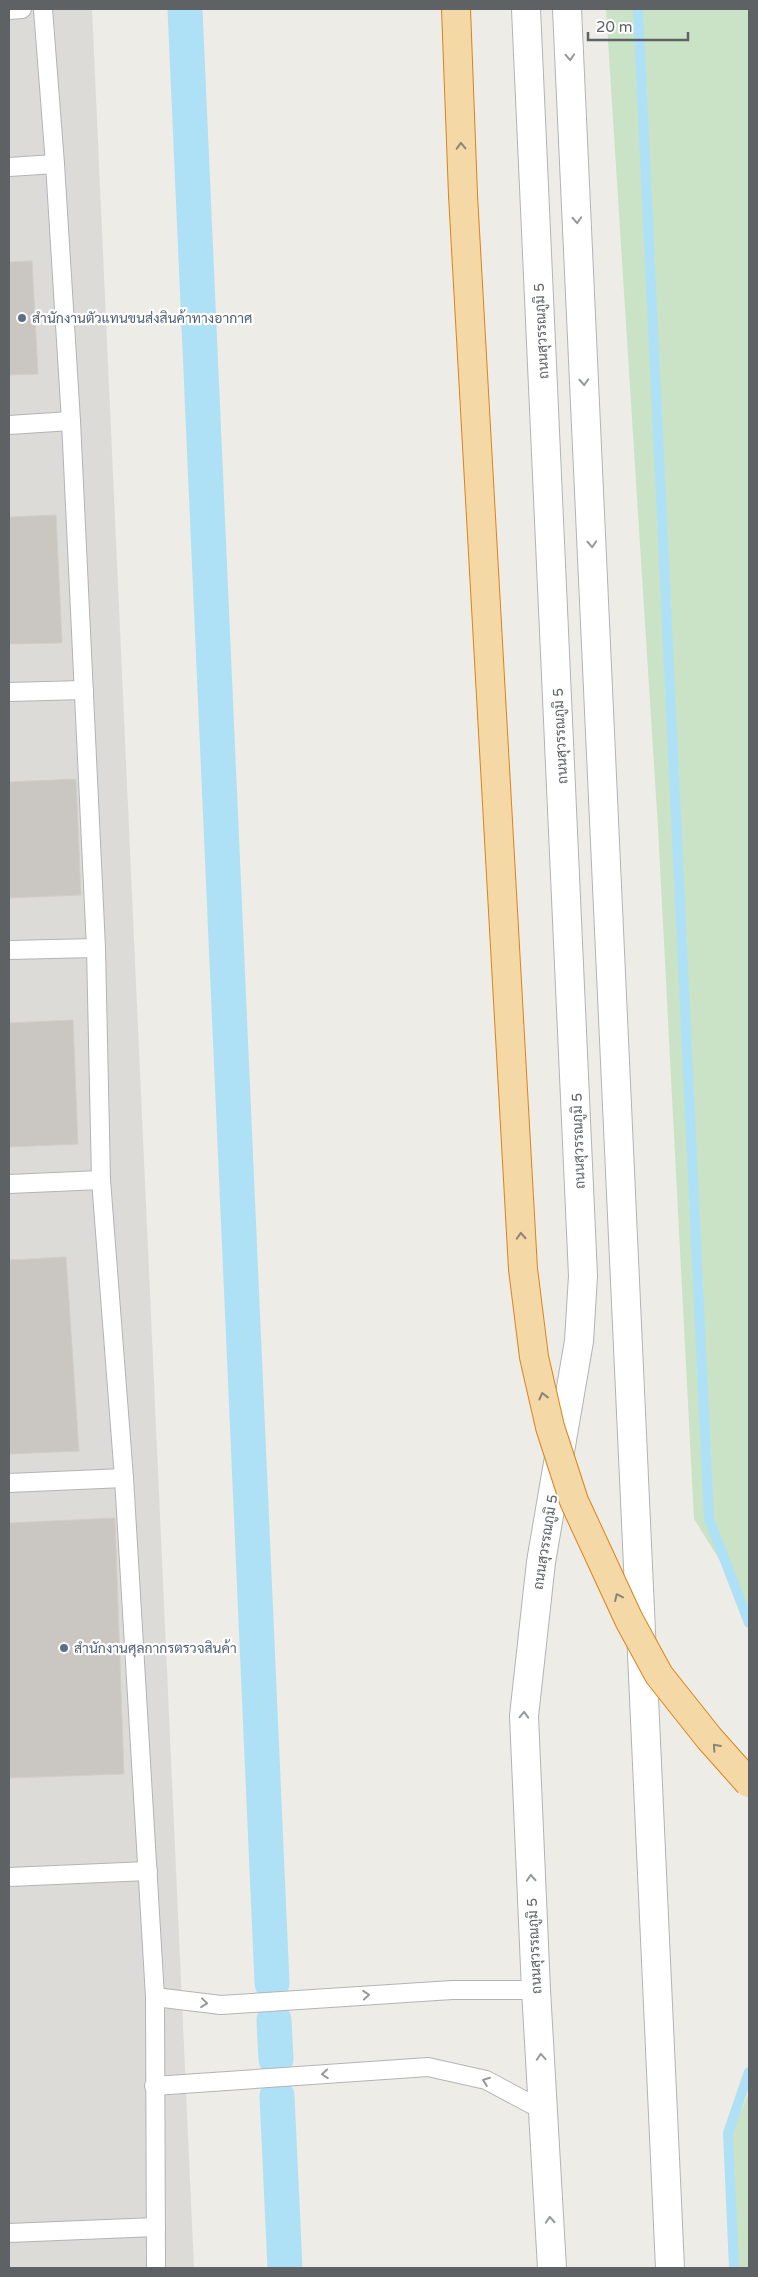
<svg xmlns="http://www.w3.org/2000/svg" width="758" height="2277" font-family="'Varela Round',Sarabun,sans-serif">
<style>
.industrial{fill:#dddbd8}
.green{fill:#cae3c6}
.lines{fill:none;stroke-linecap:round;stroke-linejoin:round}
.stream{stroke:#afe1f6;stroke-width:10}
.canal{stroke:#afe1f6;stroke-width:35}
.building{fill:#cac7c3;stroke:#d3cdc5}
.service-casing{stroke:#b1b4b7;stroke-width:20}
.minor-casing{stroke:#b1b4b7;stroke-width:30}
.trunk-casing{stroke:#dd8318;stroke-width:30}
.service{stroke:#fff;stroke-width:18}
.minor{stroke:#fff;stroke-width:28}
.trunk{stroke:#f4d8a6;stroke-width:28}
.trunk-bridge-casing{stroke:#dd8318;stroke-width:30;stroke-linecap:butt}
.trunk-bridge{stroke:#f4d8a6;stroke-width:28}
.oneway{stroke:#96999b}
.oneway2{stroke:#8b8578}
.service-dot{fill:#5c6f8a;stroke:#fff;stroke-width:2}
.labels{text-anchor:middle;stroke-width:4.5;stroke-linejoin:round;paint-order:stroke}
.service-label{font-size:14px;fill:#4e5e75;stroke:#fff;text-anchor:start}
.street-label{font-size:14px;fill:#5e6265;stroke:#fff}
</style>
<rect width="100%" height="100%" fill="#eeece6"/>
<polygon class="industrial" points="9,9 92,9 194,2268 9,2268"/>
<g class="green">
<polygon points="606,9 749,9 749,1607 694,1519 658,828"/>
<polygon points="749,2092 749,2268 733,2268 726,2147"/>
</g>
<g class="lines">
<g class="stream">
<polyline points="638,9 709,1519 749,1623"/>
<polyline points="734,2268 728,2133 749,2072"/>
</g>
<g class="canal">
<polyline points="185,9 272,1983"/>
<polyline points="274,2020 276,2059"/>
<polyline points="277,2096 285,2268"/>
</g>
</g>
<g class="building">
<polygon points="32,261 38,374 9,375 9,262"/>
<polygon points="56,515 62,643 9,644 9,517"/>
<polygon points="76,779 81,895 9,898 9,782"/>
<polygon points="73,1020 78,1144 9,1147 9,1023"/>
<polygon points="66,1257 79,1451 9,1454 9,1260"/>
<polygon points="115,1518 124,1774 9,1778 9,1523"/>
</g>
<g class="lines">
<defs>
<g id="service">
<polyline points="43,9 55,164"/>
<polyline points="9,10 22,9"/>
<polyline points="9,167 55,164 71,421 96,948 101,1180 124,1478 155,1997 156,2268"/>
<polyline points="9,425 71,421"/>
<polyline points="9,692 84,690"/>
<polyline points="9,950 96,948"/>
<polyline points="9,1184 101,1180"/>
<polyline points="9,1483 124,1478"/>
<polyline points="9,1877 148,1871"/>
<polyline points="155,1997 221,2005 452,1990 536,1990"/>
<polyline points="154,2086 428,2067 486,2080 544,2111"/>
<polyline points="9,2233 156,2227"/>
</g>
<g id="minor">
<polyline points="526,9 583,1276 579,1341 541,1562 524,1716 536,1990 552,2268"/>
<polyline points="567,9 670,2268"/>
</g>
<polyline id="trunk" points="456,9 463,195"/>
</defs>
<use href="#service" class="service-casing"/>
<use href="#minor" class="minor-casing"/>
<use href="#trunk" class="trunk-casing"/>
<use href="#service" class="service"/>
<use href="#minor" class="minor"/>
<use href="#trunk" class="trunk"/>
<defs>
<polyline id="trunk-bridge" points="463,195 523,1269 534,1357 550,1427 574,1501 629,1620 659,1675 709,1738 749,1783"/>
</defs>
<use href="#trunk-bridge" class="trunk-bridge-casing"/>
<use href="#trunk-bridge" class="trunk-bridge"/>
</g>
<defs><path id="oneway-chevron" d="M-2-3.5L2.5 0L-2 3.5" fill="none" stroke-width="1.6" stroke-linecap="round" stroke-linejoin="round" transform="scale(1.25)"/></defs>
<g class="oneway">
<use href="#oneway-chevron" transform="translate(570 57) rotate(87)"/>
<use href="#oneway-chevron" transform="translate(577 220) rotate(87)"/>
<use href="#oneway-chevron" transform="translate(584 382) rotate(87)"/>
<use href="#oneway-chevron" transform="translate(592 544) rotate(87)"/>
<use href="#oneway-chevron" transform="translate(524 1715) rotate(-88)"/>
<use href="#oneway-chevron" transform="translate(531 1878) rotate(-93)"/>
<use href="#oneway-chevron" transform="translate(366 1995) rotate(-4)"/>
<use href="#oneway-chevron" transform="translate(204 2003) rotate(6)"/>
<use href="#oneway-chevron" transform="translate(541 2057) rotate(-94)"/>
<use href="#oneway-chevron" transform="translate(325 2074) rotate(176)"/>
<use href="#oneway-chevron" transform="translate(486 2081) rotate(-159)"/>
<use href="#oneway-chevron" transform="translate(550 2220) rotate(-93)"/>
</g>
<g class="oneway2">
<use href="#oneway-chevron" transform="translate(461 146) rotate(-92)"/>
<use href="#oneway-chevron" transform="translate(521 1236) rotate(-93)"/>
<use href="#oneway-chevron" transform="translate(543 1396) rotate(-104)"/>
<use href="#oneway-chevron" transform="translate(618 1597) rotate(-115)"/>
<use href="#oneway-chevron" transform="translate(716 1747) rotate(-132)"/>
</g>
<g class="service-dot">
<circle cx="22" cy="318" r="5"/>
<circle cx="64" cy="1648" r="5"/>
</g>
<g class="labels">
<g class="service-label">
<text x="32" y="323">สำนักงานตัวแทนขนส่งสินค้าทางอากาศ</text>
<text x="74" y="1653">สำนักงานศุลกากรตรวจสินค้า</text>
</g>
<g class="street-label">
<text transform="translate(541 331) rotate(-93)" y="5">ถนนสุวรรณภูมิ 5</text>
<text transform="translate(560 736) rotate(-93)" y="5">ถนนสุวรรณภูมิ 5</text>
<text transform="translate(578 1141) rotate(-92)" y="5">ถนนสุวรรณภูมิ 5</text>
<text transform="translate(545 1542) rotate(-81)" y="5">ถนนสุวรรณภูมิ 5</text>
<text transform="translate(534 1946) rotate(-93)" y="5">ถนนสุวรรณภูมิ 5</text>
</g>
</g>
<rect width="758" height="2277" fill="none" stroke="#5e6265" stroke-width="20"/>
<path d="M588 32v8h100v-8" fill="none" stroke="#5e6265" stroke-width="2.5"/>
<text x="596" y="32" font-size="15" fill="#5e6265" stroke="#ffffff" stroke-width="4" paint-order="stroke">20 m</text>
</svg>
